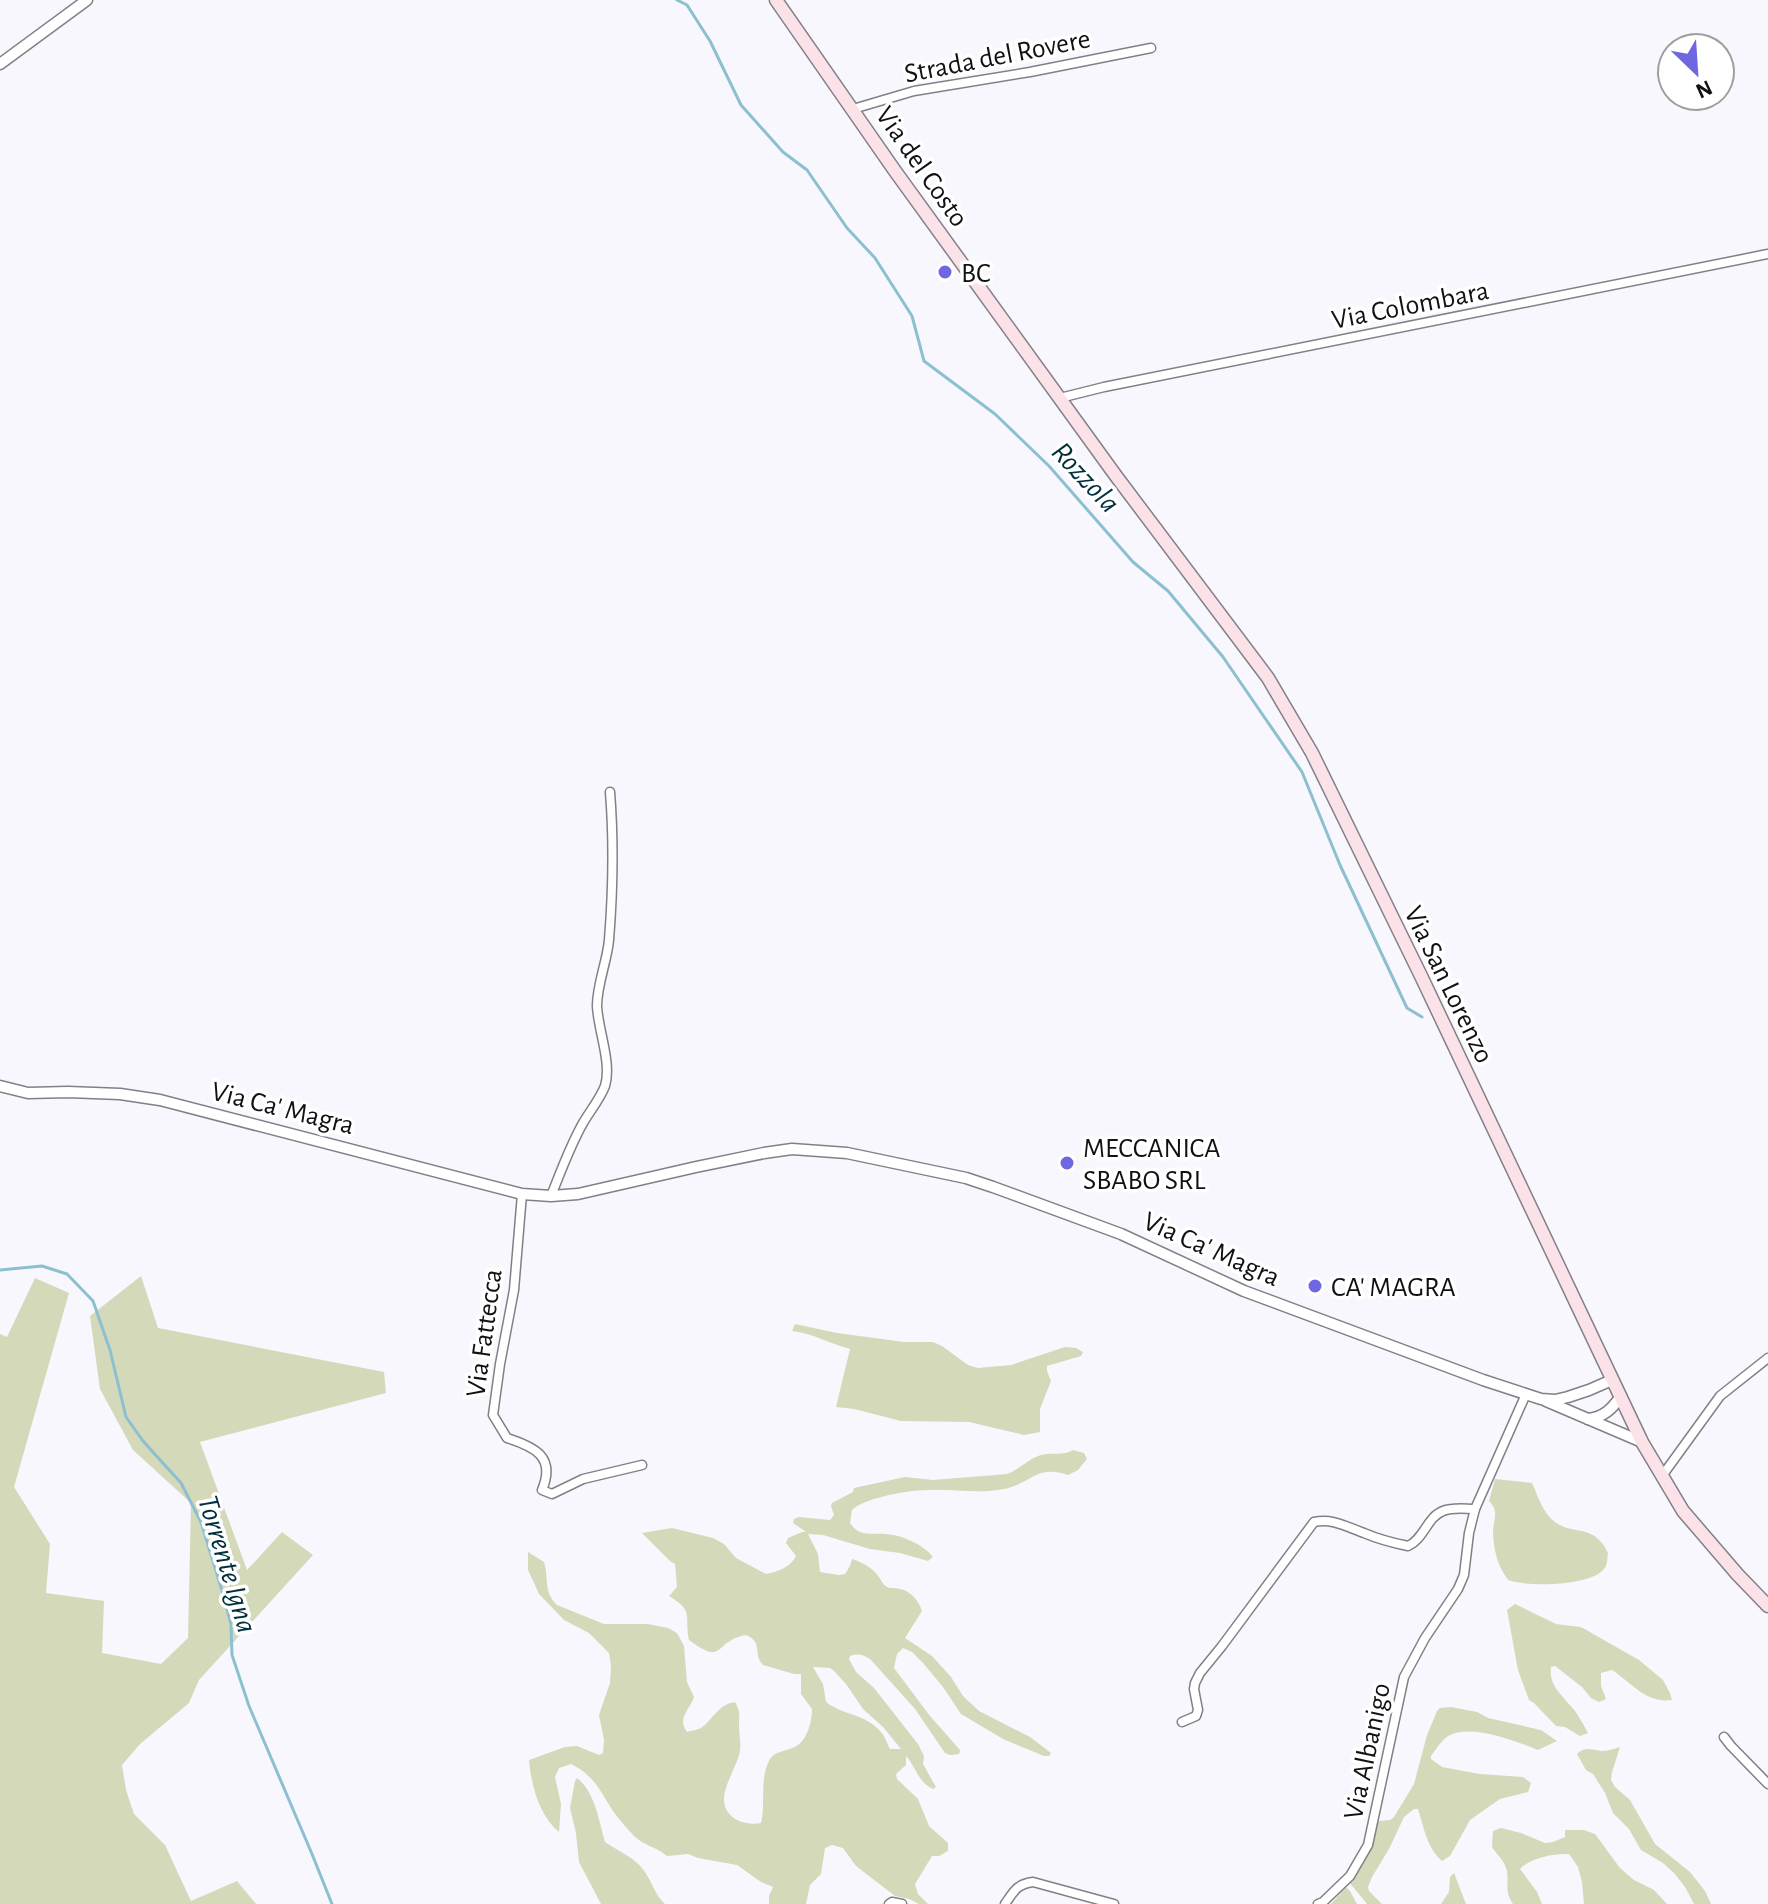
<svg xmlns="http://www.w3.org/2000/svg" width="1768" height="1904" font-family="'Alegreya Sans',sans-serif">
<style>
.green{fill:#d4d9ba;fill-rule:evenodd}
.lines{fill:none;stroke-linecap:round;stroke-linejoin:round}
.stream{stroke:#8cbfcf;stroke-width:3}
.minor-casing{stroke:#818086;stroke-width:11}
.tertiary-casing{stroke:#818086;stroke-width:13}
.secondary-casing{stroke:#818086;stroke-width:15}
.minor{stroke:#fff;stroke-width:8}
.tertiary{stroke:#fff;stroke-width:10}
.secondary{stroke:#fbe2e9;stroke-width:12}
.poi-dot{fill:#6f67e1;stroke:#fff;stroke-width:3}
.labels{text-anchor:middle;stroke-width:7;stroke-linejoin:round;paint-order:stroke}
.street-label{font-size:28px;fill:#111012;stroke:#fff}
.poi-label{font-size:28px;fill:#111012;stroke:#fff;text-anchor:start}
.water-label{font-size:30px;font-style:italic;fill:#00303c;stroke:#fff}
</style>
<rect width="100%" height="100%" fill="#f8f7fe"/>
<g class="green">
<polygon points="141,1276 158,1328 384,1372 386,1393 200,1442 247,1570 282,1532 313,1555 199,1680 189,1703 140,1744 122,1765 126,1790 134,1814 165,1845 191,1901 237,1881 256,1904 0,1904 0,1334 7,1337 35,1278 69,1293 14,1487 50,1544 46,1593 104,1601 102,1653 161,1664 188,1638 191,1503 133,1450 100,1389 90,1316"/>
<path d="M 795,1324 L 837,1333 L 904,1342 L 933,1342 L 942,1346 L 968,1365 L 978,1368 L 1011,1365 L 1065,1347 L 1076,1348 L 1083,1352 L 1081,1356 L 1047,1366 L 1047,1371 L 1051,1381 L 1040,1409 L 1040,1432 L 1024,1435 L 969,1422 L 901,1421 L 854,1409 L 836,1407 L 850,1349 C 830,1344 813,1333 792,1331 Z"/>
<path d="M 1073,1450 L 1084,1453 L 1087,1459 L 1078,1470 L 1068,1475 C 1037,1464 1030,1484 1004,1489 C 979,1494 954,1489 929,1490 C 911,1490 891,1494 874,1499 C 866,1502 858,1504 852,1510 L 850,1523 C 859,1537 871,1533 886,1534 C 902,1535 924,1545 933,1557 L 928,1561 L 900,1553 L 870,1549 L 823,1535 L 808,1534 L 818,1554 L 820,1572 L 839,1575 L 845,1574 L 850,1566 L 852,1559 C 862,1562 873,1568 879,1577 C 882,1581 882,1584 887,1587 C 891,1589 895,1587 900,1589 C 911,1591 919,1601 922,1611 L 905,1638 L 932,1656 L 951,1677 L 963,1696 L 979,1711 L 1030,1737 L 1051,1753 L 1049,1756 L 1044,1756 L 1003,1739 L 961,1714 L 943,1687 L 923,1663 L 912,1652 L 903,1648 L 897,1654 L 894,1668 L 930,1716 L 960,1750 L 959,1754 L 950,1755 L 945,1753 L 915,1709 L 871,1660 C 865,1655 858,1653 850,1656 L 849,1659 L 856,1672 L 874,1688 L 918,1744 L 924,1756 L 923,1764 L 936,1787 L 933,1789 C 918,1782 916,1767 906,1756 L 906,1765 L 896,1774 L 897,1779 L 918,1799 L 929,1826 L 948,1843 L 948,1851 L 939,1856 L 932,1856 L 915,1884 L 918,1894 L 928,1904 L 919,1904 L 909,1899 L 895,1896 L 856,1866 L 843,1848 L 832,1845 L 825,1848 L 821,1874 L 810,1885 L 806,1904 L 769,1904 L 769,1896 L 773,1887 L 761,1882 L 737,1865 L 698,1858 L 688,1854 L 667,1856 C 657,1847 644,1846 634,1836 C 628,1829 619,1820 613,1811 C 600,1791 595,1776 571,1764 L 559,1768 L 555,1777 L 561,1804 L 559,1832 C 539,1816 531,1784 529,1760 L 565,1747 L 577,1746 L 599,1755 L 603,1753 L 604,1740 L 599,1715 L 610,1683 L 611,1666 L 609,1653 L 589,1633 L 564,1620 L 539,1594 L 528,1570 L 528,1552 L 544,1562 C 549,1578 543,1591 557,1605 L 604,1624 L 648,1624 L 668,1628 L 677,1633 L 684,1646 L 687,1682 L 694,1697 C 689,1711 677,1718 687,1732 C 690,1731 697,1730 701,1728 C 714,1719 717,1705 735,1702 C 741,1712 739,1716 739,1726 C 739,1734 741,1743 740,1751 C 737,1766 724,1785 724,1799 C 724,1819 745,1826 761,1823 C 766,1803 759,1778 770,1759 C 776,1750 790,1751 798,1745 C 808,1738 812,1720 812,1709 L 801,1694 L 801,1674 L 794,1674 L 763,1665 C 752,1653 764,1643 746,1635 C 713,1641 725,1667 689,1640 C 684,1615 695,1612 669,1596 L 677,1587 L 675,1564 L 670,1561 L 642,1533 L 672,1528 L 713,1538 L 724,1544 L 736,1558 L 766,1574 C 777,1572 791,1567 796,1556 L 786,1543 L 788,1538 L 802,1532 L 806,1532 L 793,1523 L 794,1519 L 799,1517 L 830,1520 L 834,1515 L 831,1506 L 832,1503 L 853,1492 L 854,1488 L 905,1477 L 933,1480 L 1007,1474 C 1020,1469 1028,1459 1041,1455 C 1052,1452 1064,1456 1073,1450 ZM 813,1667 L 830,1668 L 834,1671 L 846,1684 L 863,1709 L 883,1727 L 901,1749 L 890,1749 C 887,1743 885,1736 880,1731 C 866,1714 842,1715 826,1702 L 823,1684 Z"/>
<path d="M 1495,1479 L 1532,1483 C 1538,1496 1543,1514 1555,1522 C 1574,1536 1594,1523 1608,1553 C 1607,1560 1608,1566 1602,1571 C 1586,1586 1528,1587 1508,1580 C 1502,1571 1497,1562 1495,1550 C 1494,1545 1493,1537 1493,1531 C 1494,1518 1499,1511 1489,1501 Z"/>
<path d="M 1515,1604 L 1556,1624 L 1581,1627 L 1639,1660 L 1663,1680 L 1670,1693 L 1672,1700 C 1646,1704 1631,1682 1612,1670 L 1601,1673 L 1601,1686 L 1606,1699 L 1599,1702 L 1591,1698 L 1582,1687 L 1555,1666 L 1551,1667 C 1548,1686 1564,1697 1575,1711 C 1580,1718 1584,1726 1588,1733 L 1580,1736 L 1565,1727 L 1556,1726 L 1534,1703 L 1529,1700 L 1518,1670 L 1507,1610 Z"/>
<path d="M 1451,1707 L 1477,1712 L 1488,1718 L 1541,1730 L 1557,1741 L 1538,1750 C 1515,1741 1471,1723 1448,1736 C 1441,1741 1436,1749 1431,1756 L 1431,1759 L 1442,1767 L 1480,1774 L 1523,1777 L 1531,1783 L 1528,1792 L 1500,1799 L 1470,1820 L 1450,1856 L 1442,1861 C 1427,1848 1424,1828 1418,1809 L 1414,1809 L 1404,1817 L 1389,1849 L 1372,1877 L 1368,1887 L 1369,1891 L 1382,1904 L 1367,1904 L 1349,1882 C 1359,1864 1375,1844 1377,1824 L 1379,1821 L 1390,1820 L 1394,1817 L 1414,1784 L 1427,1735 L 1437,1711 L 1440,1708 Z"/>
<path d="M 1620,1747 L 1612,1772 L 1611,1780 L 1615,1787 L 1630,1800 L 1655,1844 L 1690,1872 L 1705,1891 L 1711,1904 L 1694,1904 L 1685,1887 L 1675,1874 L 1663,1863 L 1641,1850 L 1629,1829 L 1613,1813 L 1605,1793 L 1593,1774 L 1586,1770 L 1577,1754 C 1586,1746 1590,1750 1601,1751 C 1607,1751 1614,1749 1620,1747 Z"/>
<path d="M 577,1778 C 595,1792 599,1821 605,1842 C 619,1852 635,1857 645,1872 C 653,1884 655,1895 665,1904 L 601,1904 L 579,1862 L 576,1833 L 570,1808 L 575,1781 Z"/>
<path d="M 1501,1828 L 1521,1833 L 1545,1843 L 1553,1842 L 1565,1837 L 1565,1830 L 1584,1830 L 1595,1834 L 1620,1868 L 1634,1880 L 1654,1890 L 1667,1904 L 1584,1904 L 1582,1882 L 1578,1867 L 1569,1854 C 1554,1853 1530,1858 1520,1869 L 1537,1892 L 1542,1904 L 1513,1904 C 1504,1890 1509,1885 1507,1871 C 1505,1861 1497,1855 1492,1847 L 1493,1831 Z"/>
<polygon points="1454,1873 1466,1904 1441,1904 1449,1892 1450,1877"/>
<polygon points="1346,1887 1350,1891 1357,1904 1331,1904"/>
</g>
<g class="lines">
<g class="stream">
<polyline points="677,0 687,5 710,41 741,105 783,152 807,170 847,228 875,258 912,316 924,361 995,414 1049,466 1133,562 1168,591 1223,657 1302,772 1340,865 1407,1008 1422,1017"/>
<polyline points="0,1270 42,1266 67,1274 93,1301 110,1350 126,1417 143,1441 181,1483 201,1522 224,1597 231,1624 232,1655 249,1706 312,1854 332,1904"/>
</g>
<defs>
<g id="minor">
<polyline points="853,109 914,91 1030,72 1151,48"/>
<polyline points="1060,398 1104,387 1768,254"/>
<path d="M 522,1194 L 514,1290 L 500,1364 L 493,1415 L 507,1438 C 535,1447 556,1457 542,1490 L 552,1494 L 583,1479 L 642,1465"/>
<path d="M 551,1196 C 561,1171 570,1146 583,1123 C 590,1111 600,1099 605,1086 C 612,1063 598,1030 597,1006 C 597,984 607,962 609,940 C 613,890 614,842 610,792"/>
<polyline points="1662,1476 1720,1396 1768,1358"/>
<path d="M 1182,1722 L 1196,1716 L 1198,1710 L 1194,1689 L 1195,1683 L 1200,1673 L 1222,1646 L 1314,1522 C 1333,1518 1347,1527 1364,1533 C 1378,1539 1393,1543 1408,1546 C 1424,1539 1427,1517 1443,1511 C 1453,1507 1465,1509 1475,1509"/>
<polyline points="1724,1737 1731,1746 1768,1784"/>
<polyline points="889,1904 892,1902 902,1904"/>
<path d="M 1005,1904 C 1014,1891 1017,1884 1033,1882 L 1114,1904"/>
<polyline points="1318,1904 1323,1902 1350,1876 1368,1845 1404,1677 1425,1638 1458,1589 1464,1575 1469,1533 1475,1509 1526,1394"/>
</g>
<g id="tertiary">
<polyline points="0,64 87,0"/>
<polyline points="0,1086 28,1093 68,1092 120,1094 160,1100 522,1194 551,1196 578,1194 696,1167 764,1153 792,1149 847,1153 966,1178 993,1187 1121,1234 1244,1291 1483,1380 1541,1399 1555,1400 1568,1397 1589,1390 1612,1380"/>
<polyline points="1546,1401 1642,1442"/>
<path d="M 1588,1419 C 1604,1417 1612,1409 1621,1396"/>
</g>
<polyline id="secondary" points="776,0 895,171 1116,476 1268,678 1312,753 1421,976 1642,1442 1683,1511 1738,1575 1768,1606"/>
</defs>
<use href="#minor" class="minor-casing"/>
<use href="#tertiary" class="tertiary-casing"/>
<use href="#secondary" class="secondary-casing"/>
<use href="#minor" class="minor"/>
<use href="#tertiary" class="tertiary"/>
<use href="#secondary" class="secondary"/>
</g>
<g class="poi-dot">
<circle cx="945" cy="272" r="8"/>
<circle cx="1067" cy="1163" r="8"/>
<circle cx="1315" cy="1286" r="8"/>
</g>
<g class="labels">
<g class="street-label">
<text transform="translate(997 55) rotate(-11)" y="10">Strada del Rovere</text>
<text transform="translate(923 166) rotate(55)" y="10">Via del Costo</text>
<text transform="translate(1410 304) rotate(-11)" y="10">Via Colombara</text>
<text transform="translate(1450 984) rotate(64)" y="10">Via San Lorenzo</text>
<text transform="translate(283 1107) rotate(14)" y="10">Via Ca' Magra</text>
<text transform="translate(1212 1248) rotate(24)" y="10">Via Ca' Magra</text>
<text transform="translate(483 1333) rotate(-82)" y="10">Via Fattecca</text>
<text transform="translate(1366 1751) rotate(-78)" y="10">Via Albanigo</text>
</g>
<g class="poi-label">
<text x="961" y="282">BC</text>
<text x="1083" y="1157">MECCANICA<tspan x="1083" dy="32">SBABO SRL</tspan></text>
<text x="1331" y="1296">CA' MAGRA</text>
</g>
<g class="water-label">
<text transform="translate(1086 477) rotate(47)" y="10">Rozzola</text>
<text transform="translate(228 1564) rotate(73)" y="10">Torrente Igna</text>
</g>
</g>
<g transform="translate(1696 72) rotate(155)"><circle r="38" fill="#ffffff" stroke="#a09fa0" stroke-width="2"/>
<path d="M0-6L14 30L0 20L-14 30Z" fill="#6f67e1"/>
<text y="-12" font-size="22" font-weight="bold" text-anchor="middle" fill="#111012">N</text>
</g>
</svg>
